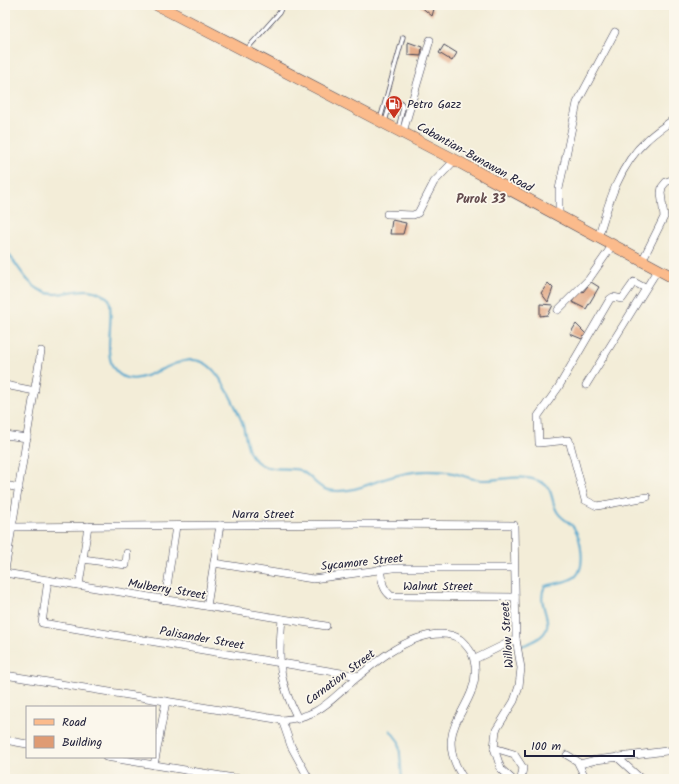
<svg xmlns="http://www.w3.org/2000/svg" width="679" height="784" font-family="Kalam,sans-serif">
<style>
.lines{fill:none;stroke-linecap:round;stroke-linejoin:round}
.stream{stroke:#51a6cd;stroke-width:2}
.building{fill:#df9b73}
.service-casing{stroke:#414053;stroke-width:5}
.minor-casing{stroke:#414053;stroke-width:8}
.primary-casing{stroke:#414053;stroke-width:12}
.service{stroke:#fff;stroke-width:3.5}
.minor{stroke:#fff;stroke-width:7}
.primary{stroke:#fbbb8c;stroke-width:11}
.labels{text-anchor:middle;stroke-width:3.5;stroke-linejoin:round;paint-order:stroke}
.poi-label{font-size:12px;fill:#22223b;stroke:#fbf7ec;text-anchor:start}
.street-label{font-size:12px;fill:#22223b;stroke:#fbf7ec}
.neighbourhood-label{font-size:13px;font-weight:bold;fill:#644c4f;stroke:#fbf7ec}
</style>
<rect width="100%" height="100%" fill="#fbf7ec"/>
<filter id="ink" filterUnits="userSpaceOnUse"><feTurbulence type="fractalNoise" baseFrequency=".025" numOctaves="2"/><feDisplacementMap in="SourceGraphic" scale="8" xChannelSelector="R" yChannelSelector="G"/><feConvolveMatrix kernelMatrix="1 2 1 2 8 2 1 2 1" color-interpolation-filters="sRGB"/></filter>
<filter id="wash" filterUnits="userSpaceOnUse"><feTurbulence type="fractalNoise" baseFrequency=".012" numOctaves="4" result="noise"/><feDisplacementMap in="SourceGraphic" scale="16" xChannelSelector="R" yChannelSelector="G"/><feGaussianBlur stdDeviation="0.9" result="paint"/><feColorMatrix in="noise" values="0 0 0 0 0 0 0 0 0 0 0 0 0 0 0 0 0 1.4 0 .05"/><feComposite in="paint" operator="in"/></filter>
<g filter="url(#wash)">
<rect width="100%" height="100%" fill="#f3edd8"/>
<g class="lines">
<g class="stream">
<path d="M 5,250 C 17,263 25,283 42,291 C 63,302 85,278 109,299 C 115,319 102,354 115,370 C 139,400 179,342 209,366 C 222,376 236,407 242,422 C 247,437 245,455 260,464 C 271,471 286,467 299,470 C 311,474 316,488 328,490 C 347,494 364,486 381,480 C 396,475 412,471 427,471 C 436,471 445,471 453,473 C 464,475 473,481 484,480 C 504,480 522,473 541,482 C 555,489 550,502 558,513 C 562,519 570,522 574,528 C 581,538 586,566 576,576 C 569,583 554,583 545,586 C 532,610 571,630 521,646"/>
<polyline points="390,730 399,742 402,779"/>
</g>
</g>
<g id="blocks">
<g class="building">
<polygon points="419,5 434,9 432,16"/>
<polygon points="408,42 422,47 421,56 408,55"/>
<polygon points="444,45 457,53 452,61 439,53"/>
<polygon points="392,220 406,223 403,234 390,234"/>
<polygon points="591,282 599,287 586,309 572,302 580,290 583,292"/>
<polygon points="548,283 553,288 548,302 541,293"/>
<polygon points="540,304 553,305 548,315 540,316"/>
<polygon points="576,324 586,334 582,339 570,334"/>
</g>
</g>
</g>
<g filter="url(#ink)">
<use href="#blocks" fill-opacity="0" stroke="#414053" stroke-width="1"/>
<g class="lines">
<defs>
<g id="service">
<polyline points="246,50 279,13 283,5"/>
<polyline points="380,120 403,37"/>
<polyline points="385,122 391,100 401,103 403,108 398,129"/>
</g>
<g id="minor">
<polyline points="403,132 430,40"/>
<polyline points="387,214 413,215 418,213 434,182 455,160"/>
<polyline points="559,217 559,189 577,103 615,32"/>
<path d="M 598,238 C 608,204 619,165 647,140 C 655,132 665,126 674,119"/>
<polyline points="642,261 664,217 661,193 662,187 666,182 674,179"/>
<polyline points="645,288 634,282 622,299 613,297 610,299 558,388 538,416 539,443 569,440 585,500 597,506 647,497"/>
<polyline points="558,310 589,279 612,246"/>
<polyline points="5,385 35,391"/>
<polyline points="586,385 658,269"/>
<polyline points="5,435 27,438"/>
<polyline points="5,485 19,488"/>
<polyline points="12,527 359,524 514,525 516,639 521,668 519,686 514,701 496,730 494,748 501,769 512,779"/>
<polyline points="83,559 126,565 127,553"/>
<polyline points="214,563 313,579 393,568 514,568"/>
<path d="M 380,569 C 382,580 382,589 391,596 L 515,597"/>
<polyline points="5,570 41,351"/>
<polyline points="5,573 326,626"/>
<polyline points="48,580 42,623 359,676"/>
<polyline points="79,585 88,526"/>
<polyline points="165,600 176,526"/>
<polyline points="207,606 220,525"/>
<path d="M 282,619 C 278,661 278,680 298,719"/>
<polyline points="475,659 516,639"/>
<path d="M 5,675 L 282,720 C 294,719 305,717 316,711 C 327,705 336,696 345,688 C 370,666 406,634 441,634 C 448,634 455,635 461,640 C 469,648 474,654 475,666 C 479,711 428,726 464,779"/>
<polyline points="282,720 291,746 309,779"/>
<polyline points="5,740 27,744"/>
<polyline points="494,748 514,754 523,768 521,779"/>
<polyline points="567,755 577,761 586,779"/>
<polyline points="106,757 240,779"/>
<polyline points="617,757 641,779"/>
<polyline points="580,764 596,760 674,750"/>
<polyline points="154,765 166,701"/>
</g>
<polyline id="primary" points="157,5 455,160 674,278"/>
</defs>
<use href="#service" class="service-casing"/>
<use href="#minor" class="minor-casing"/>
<use href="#primary" class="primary-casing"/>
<use href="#service" class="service"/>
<use href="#minor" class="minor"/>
<use href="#primary" class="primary"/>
</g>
</g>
<defs>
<symbol id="fuel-pin" viewBox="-11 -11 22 30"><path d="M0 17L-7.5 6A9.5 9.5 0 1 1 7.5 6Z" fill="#c8321e" stroke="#fbf7ec"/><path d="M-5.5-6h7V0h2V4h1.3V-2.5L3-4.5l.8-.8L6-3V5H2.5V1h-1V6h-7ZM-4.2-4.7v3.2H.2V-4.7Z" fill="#fff"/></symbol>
</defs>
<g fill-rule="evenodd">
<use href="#fuel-pin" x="384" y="94" width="20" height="27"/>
</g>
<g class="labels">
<g class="poi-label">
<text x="407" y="108">Petro Gazz</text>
</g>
<g class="street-label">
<text transform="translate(475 157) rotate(29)" y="4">Cabantian-Bunawan Road</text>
<text x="263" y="518">Narra Street</text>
<text transform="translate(362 562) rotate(-6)" y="4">Sycamore Street</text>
<text x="438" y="590">Walnut Street</text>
<text transform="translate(167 589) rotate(9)" y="4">Mulberry Street</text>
<text transform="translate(507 635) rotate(-94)" y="4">Willow Street</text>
<text transform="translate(202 638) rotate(10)" y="4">Palisander Street</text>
<text transform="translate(340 677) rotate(-37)" y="4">Carnation Street</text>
</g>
<g class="neighbourhood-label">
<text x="481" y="203">Purok 33</text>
</g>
</g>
<rect width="679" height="784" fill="none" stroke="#fbf7ec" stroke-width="20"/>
<rect x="26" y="706" width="130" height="52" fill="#fbf7ec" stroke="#a4a2a5"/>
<rect x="34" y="719" width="20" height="6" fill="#fbbb8c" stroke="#a4a2a5"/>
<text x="62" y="726" font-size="12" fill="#22223b">Road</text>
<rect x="34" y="736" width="20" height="12" fill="#df9b73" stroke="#a4a2a5"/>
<text x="62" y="746" font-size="12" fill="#22223b">Building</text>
<path d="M525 750v6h109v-6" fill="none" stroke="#22223b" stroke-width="2"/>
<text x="531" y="750" font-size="12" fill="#22223b" stroke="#fbf7ec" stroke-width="3" paint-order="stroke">100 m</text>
</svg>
